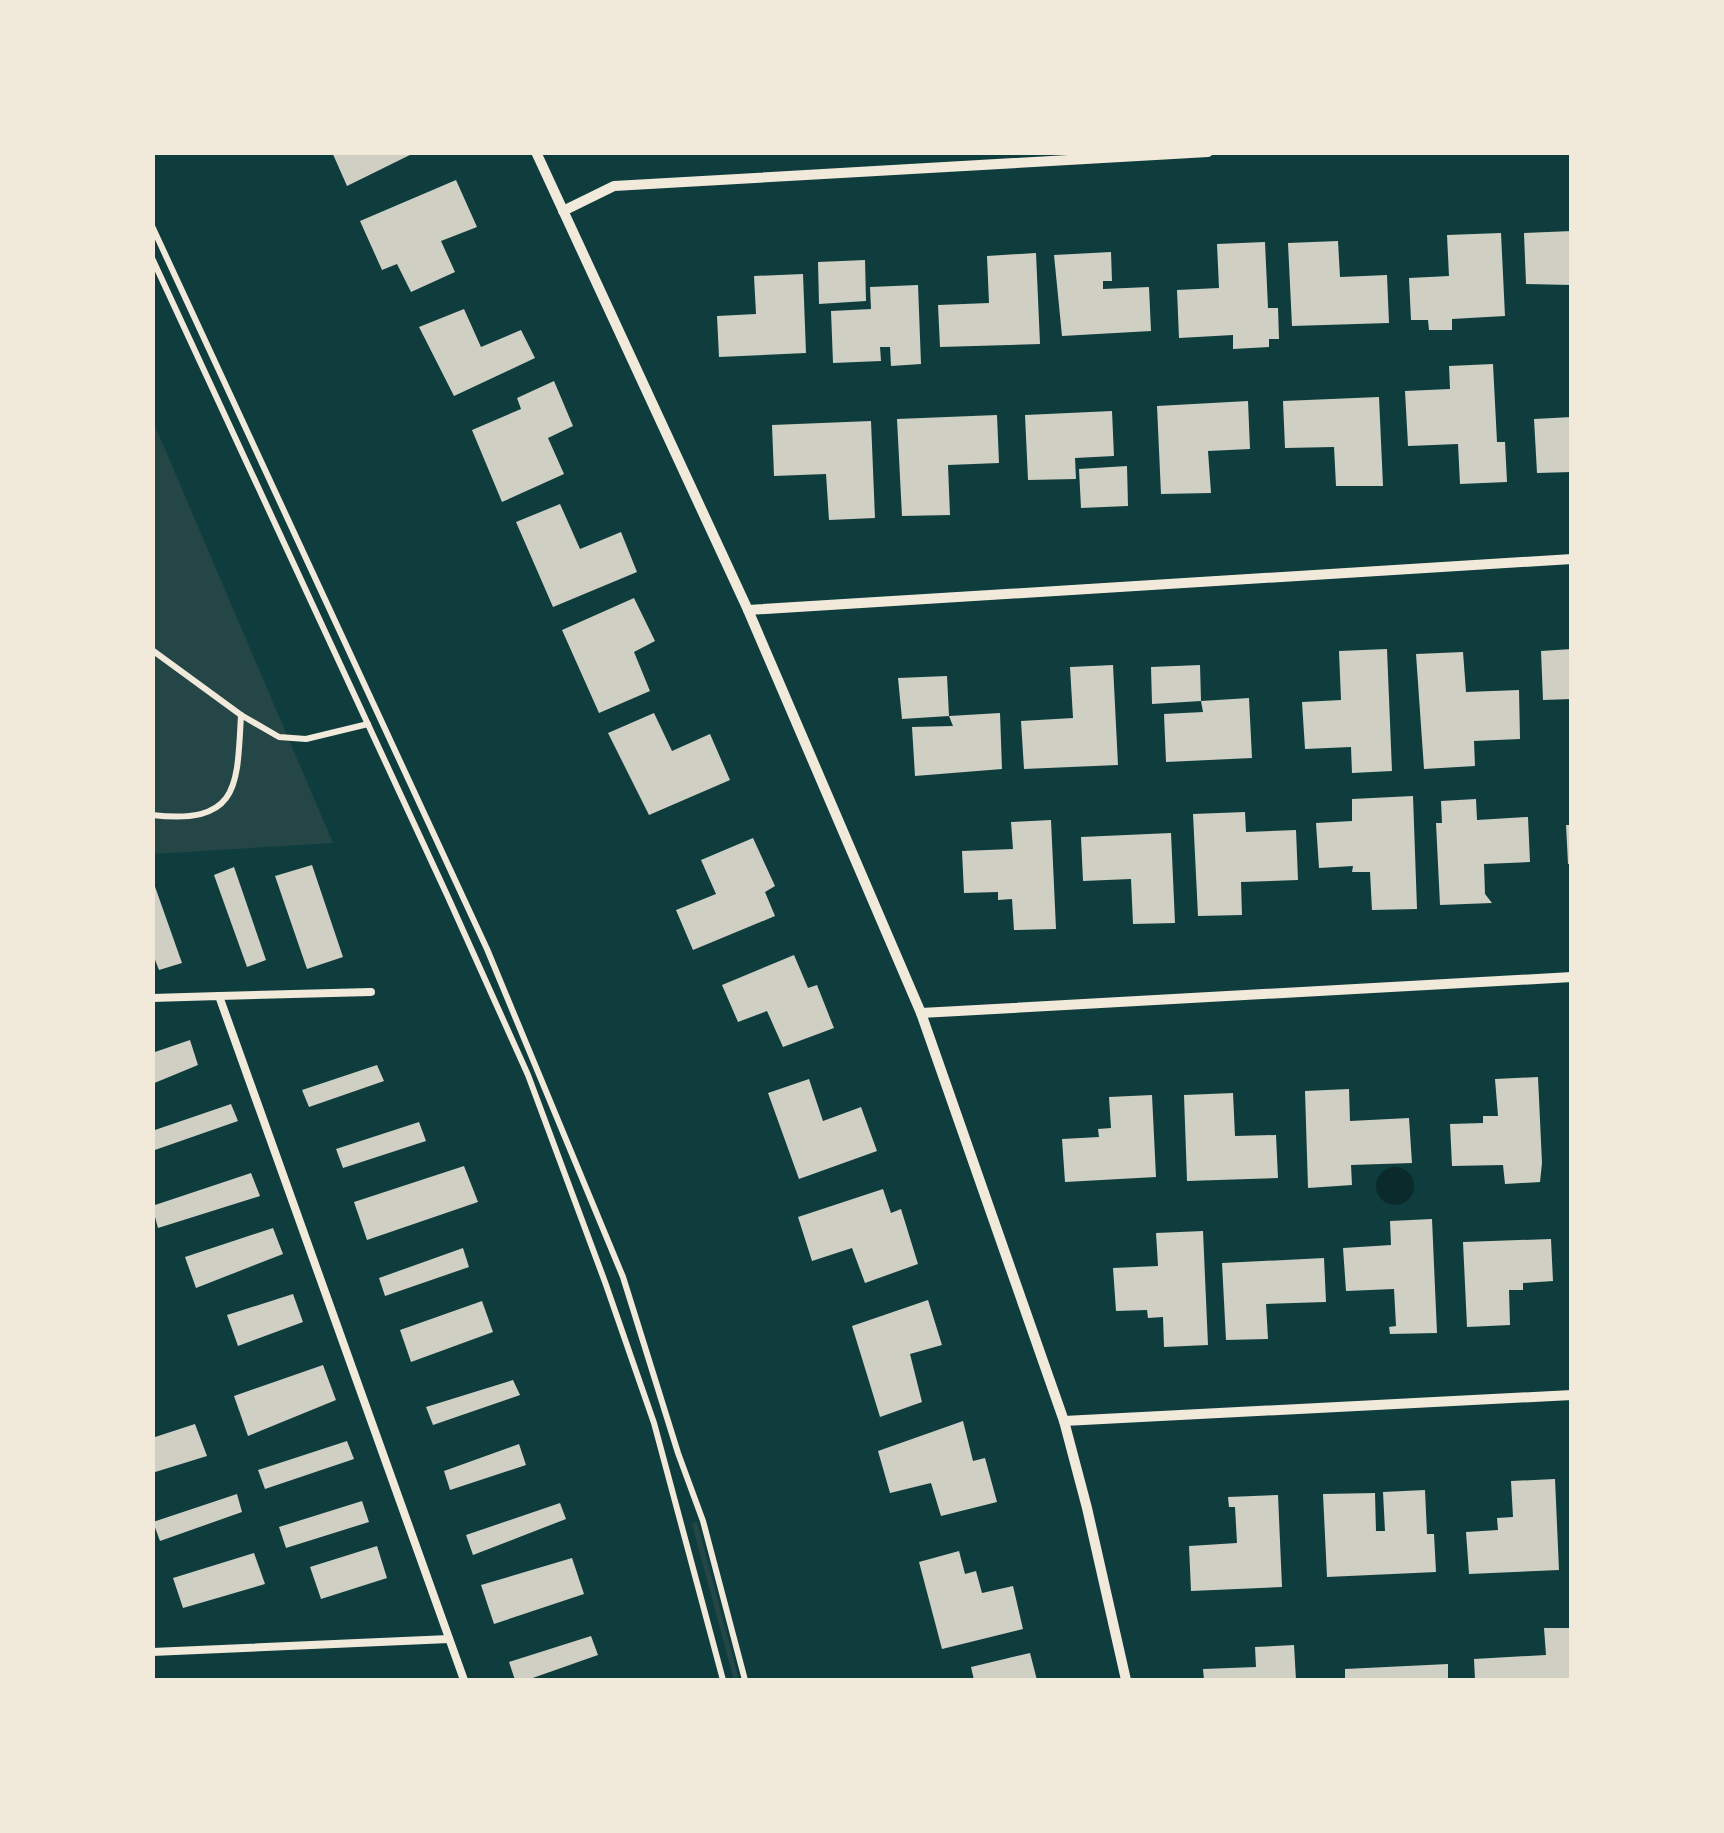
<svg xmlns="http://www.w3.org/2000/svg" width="1724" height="1833" font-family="Raleway,sans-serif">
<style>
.green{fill:#244646}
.water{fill:#0a2a2b}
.building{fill:#cfcfc3}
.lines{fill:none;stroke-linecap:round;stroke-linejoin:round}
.path{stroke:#f1e9da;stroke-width:6}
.service{stroke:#f1e9da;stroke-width:8}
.minor{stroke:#f1e9da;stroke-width:10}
</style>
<rect width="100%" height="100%" fill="#0f3d3e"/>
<g class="green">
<polygon points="153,421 333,843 153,854"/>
<polygon points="697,1522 739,1680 734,1680 692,1524"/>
</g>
<circle class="water" cx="1395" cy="1186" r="19"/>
<g class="building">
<polygon points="332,152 416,152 347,186"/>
<polygon points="456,180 477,227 441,241 455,272 411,292 397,264 382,270 360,221"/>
<polygon points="1572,231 1572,285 1526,284 1524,233"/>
<polygon points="1501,233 1505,316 1452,319 1452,330 1429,330 1428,320 1411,320 1409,278 1449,276 1447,235"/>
<polygon points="1338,241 1340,277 1387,275 1389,323 1292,326 1288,243"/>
<polygon points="1265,242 1268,308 1278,308 1279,339 1269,339 1269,347 1233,349 1233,335 1179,338 1177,290 1219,288 1217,244"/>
<polygon points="1111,252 1112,281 1103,281 1103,289 1149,287 1151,331 1062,336 1054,255"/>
<polygon points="1036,253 1040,344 940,347 938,305 989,303 987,256"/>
<polygon points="865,260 866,301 819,304 818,262"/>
<polygon points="803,274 806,353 719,357 717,316 756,314 754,276"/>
<polygon points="918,285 921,364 891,366 890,347 880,347 881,361 833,363 831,311 871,309 870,287"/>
<polygon points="464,309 481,347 521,330 535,358 454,396 419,327"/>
<polygon points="1493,364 1497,442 1505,442 1507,482 1460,484 1458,444 1408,446 1405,391 1450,389 1449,366"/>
<polygon points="554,381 573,426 548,438 564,474 502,502 472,430 521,409 517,398"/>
<polygon points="1379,397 1383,486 1336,486 1334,447 1285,448 1283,401"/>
<polygon points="1248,401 1250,449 1208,451 1211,493 1161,494 1157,406"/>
<polygon points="1112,411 1114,456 1075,458 1076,479 1028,480 1025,415"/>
<polygon points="997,415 999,463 948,465 950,515 902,516 897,419"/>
<polygon points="1572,417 1572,472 1537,473 1534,419"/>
<polygon points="871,421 875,518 829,520 826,474 774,476 772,425"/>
<polygon points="1127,466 1128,506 1081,508 1079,469"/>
<polygon points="560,504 580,549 621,532 637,572 553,607 516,522"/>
<polygon points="634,598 655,641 634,652 650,691 599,713 562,630"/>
<polygon points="1387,649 1392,771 1352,773 1351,747 1305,749 1302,702 1341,700 1339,651"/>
<polygon points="1572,649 1572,699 1543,700 1541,651"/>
<polygon points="1463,652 1466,692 1519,690 1520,739 1474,741 1475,766 1424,769 1416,654"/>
<polygon points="1113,665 1118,765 1024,769 1021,721 1073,718 1070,667"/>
<polygon points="1200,665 1201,701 1152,704 1151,667"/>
<polygon points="947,676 949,716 902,719 898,678"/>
<polygon points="1249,698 1252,758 1166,762 1164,714 1203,712 1201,701"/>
<polygon points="654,713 672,751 710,734 730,780 649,815 608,733"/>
<polygon points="1000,713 1002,769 915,776 912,727 953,726 949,716"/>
<polygon points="1413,796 1417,909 1372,910 1370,872 1352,872 1353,866 1319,868 1316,823 1352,821 1352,799"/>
<polygon points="1476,799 1477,820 1528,817 1530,862 1484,864 1485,894 1492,903 1440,905 1436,823 1442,823 1441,801"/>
<polygon points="1245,812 1246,832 1296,830 1298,880 1241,882 1242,915 1198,916 1193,814"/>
<polygon points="1051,820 1056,929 1014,930 1012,899 998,900 998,892 964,893 962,851 1013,849 1011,822"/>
<polygon points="1566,825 1572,825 1572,864 1568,864"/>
<polygon points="1171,833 1175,923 1133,924 1131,879 1083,881 1081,837"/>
<polygon points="753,838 775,886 765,892 775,916 693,950 676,910 716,894 701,860"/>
<polygon points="312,865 343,957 307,969 275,876"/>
<polygon points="234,867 266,960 247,967 214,875"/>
<polygon points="153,881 182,963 159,970 152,952"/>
<polygon points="794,955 808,988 817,985 834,1028 783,1047 767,1011 738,1022 722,985"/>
<polygon points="190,1040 198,1065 152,1084 152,1053"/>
<polygon points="377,1065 384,1081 309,1107 302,1090"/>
<polygon points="1538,1077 1542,1163 1540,1182 1505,1184 1503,1165 1452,1166 1450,1124 1483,1123 1483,1116 1498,1116 1495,1079"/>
<polygon points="809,1079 823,1121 861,1107 877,1151 799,1179 768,1093"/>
<polygon points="1349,1089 1350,1121 1409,1118 1412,1163 1351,1165 1352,1185 1308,1188 1305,1091"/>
<polygon points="1233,1093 1235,1136 1276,1135 1278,1178 1187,1181 1184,1095"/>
<polygon points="1152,1095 1156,1177 1065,1182 1062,1139 1099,1137 1098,1129 1111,1128 1109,1097"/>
<polygon points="231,1104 238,1121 152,1151 152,1131"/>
<polygon points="419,1122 426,1141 343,1168 336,1149"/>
<polygon points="464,1166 478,1202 367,1240 354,1202"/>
<polygon points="251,1173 260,1196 158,1228 152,1206"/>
<polygon points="883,1189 891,1213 901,1209 918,1264 865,1283 852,1248 812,1261 798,1217"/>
<polygon points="1432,1219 1437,1333 1390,1334 1389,1327 1396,1326 1394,1289 1346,1291 1343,1248 1391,1245 1390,1221"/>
<polygon points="273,1228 283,1254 196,1288 185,1257"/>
<polygon points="1203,1231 1208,1345 1164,1347 1163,1317 1148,1318 1147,1310 1116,1311 1113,1268 1158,1266 1156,1233"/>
<polygon points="1551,1239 1553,1281 1523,1283 1523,1290 1509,1290 1510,1325 1467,1327 1463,1242"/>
<polygon points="463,1248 469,1267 385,1296 379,1278"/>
<polygon points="1324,1258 1326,1302 1266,1304 1268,1339 1226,1340 1222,1263"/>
<polygon points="293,1294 303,1322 238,1346 227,1315"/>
<polygon points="928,1300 942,1345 910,1354 922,1402 880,1417 852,1326"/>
<polygon points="482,1301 493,1332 411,1362 400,1330"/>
<polygon points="323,1365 336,1400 248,1436 234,1396"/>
<polygon points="513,1380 520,1395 433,1425 426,1407"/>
<polygon points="963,1421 973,1461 985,1458 997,1502 941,1516 931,1483 890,1493 878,1451"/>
<polygon points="195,1424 207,1456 152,1473 152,1438"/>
<polygon points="347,1441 354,1459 265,1489 258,1470"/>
<polygon points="519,1444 526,1465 450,1490 444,1471"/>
<polygon points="1555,1479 1559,1570 1469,1574 1466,1532 1498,1530 1497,1518 1513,1517 1511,1481"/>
<polygon points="1425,1490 1427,1534 1434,1534 1436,1572 1327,1577 1323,1494 1375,1493 1376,1531 1385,1531 1383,1492"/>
<polygon points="237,1494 242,1512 160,1541 153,1522"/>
<polygon points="1278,1495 1282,1587 1191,1591 1189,1546 1237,1543 1235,1507 1229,1507 1228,1497"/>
<polygon points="362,1501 369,1522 286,1548 279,1527"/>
<polygon points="560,1503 566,1519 473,1555 466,1535"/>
<polygon points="377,1546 387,1578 321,1599 310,1567"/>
<polygon points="959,1551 965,1574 976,1571 982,1593 1013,1586 1023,1629 942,1649 919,1562"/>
<polygon points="254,1553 265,1584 183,1608 173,1578"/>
<polygon points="572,1558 584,1594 494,1624 481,1585"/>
<polygon points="1544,1628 1572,1628 1572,1680 1475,1680 1474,1659 1546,1655"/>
<polygon points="591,1636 598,1655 527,1680 515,1680 509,1662"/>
<polygon points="1294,1645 1296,1680 1204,1680 1203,1669 1256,1667 1255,1647"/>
<polygon points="1030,1653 1037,1680 974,1680 971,1667"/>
<polygon points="1448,1664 1448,1680 1345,1680 1345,1669"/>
</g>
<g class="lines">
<g class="path">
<polyline points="152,226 487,949 623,1277 678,1453 703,1521 745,1680"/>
<polyline points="152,258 448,897 528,1075 605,1282 654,1423 723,1680"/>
<polyline points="152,650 241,715 279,737 306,739 368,724"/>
<path d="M 152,815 C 240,825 237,786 241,715"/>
</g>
<g class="service">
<polyline points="219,996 371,992"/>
<polyline points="152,998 219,996 464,1680"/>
<polyline points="152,1652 449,1639"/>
</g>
<g class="minor">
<polyline points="536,152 748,610 921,1013 1064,1421 1087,1508 1126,1680"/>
<polyline points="563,211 614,186 1208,152"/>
<polyline points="748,610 1572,559"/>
<polyline points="921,1013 1572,977"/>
<polyline points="1064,1421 1572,1395"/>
</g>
</g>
<rect width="1724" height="1833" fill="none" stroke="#f1e9da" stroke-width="310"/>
</svg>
